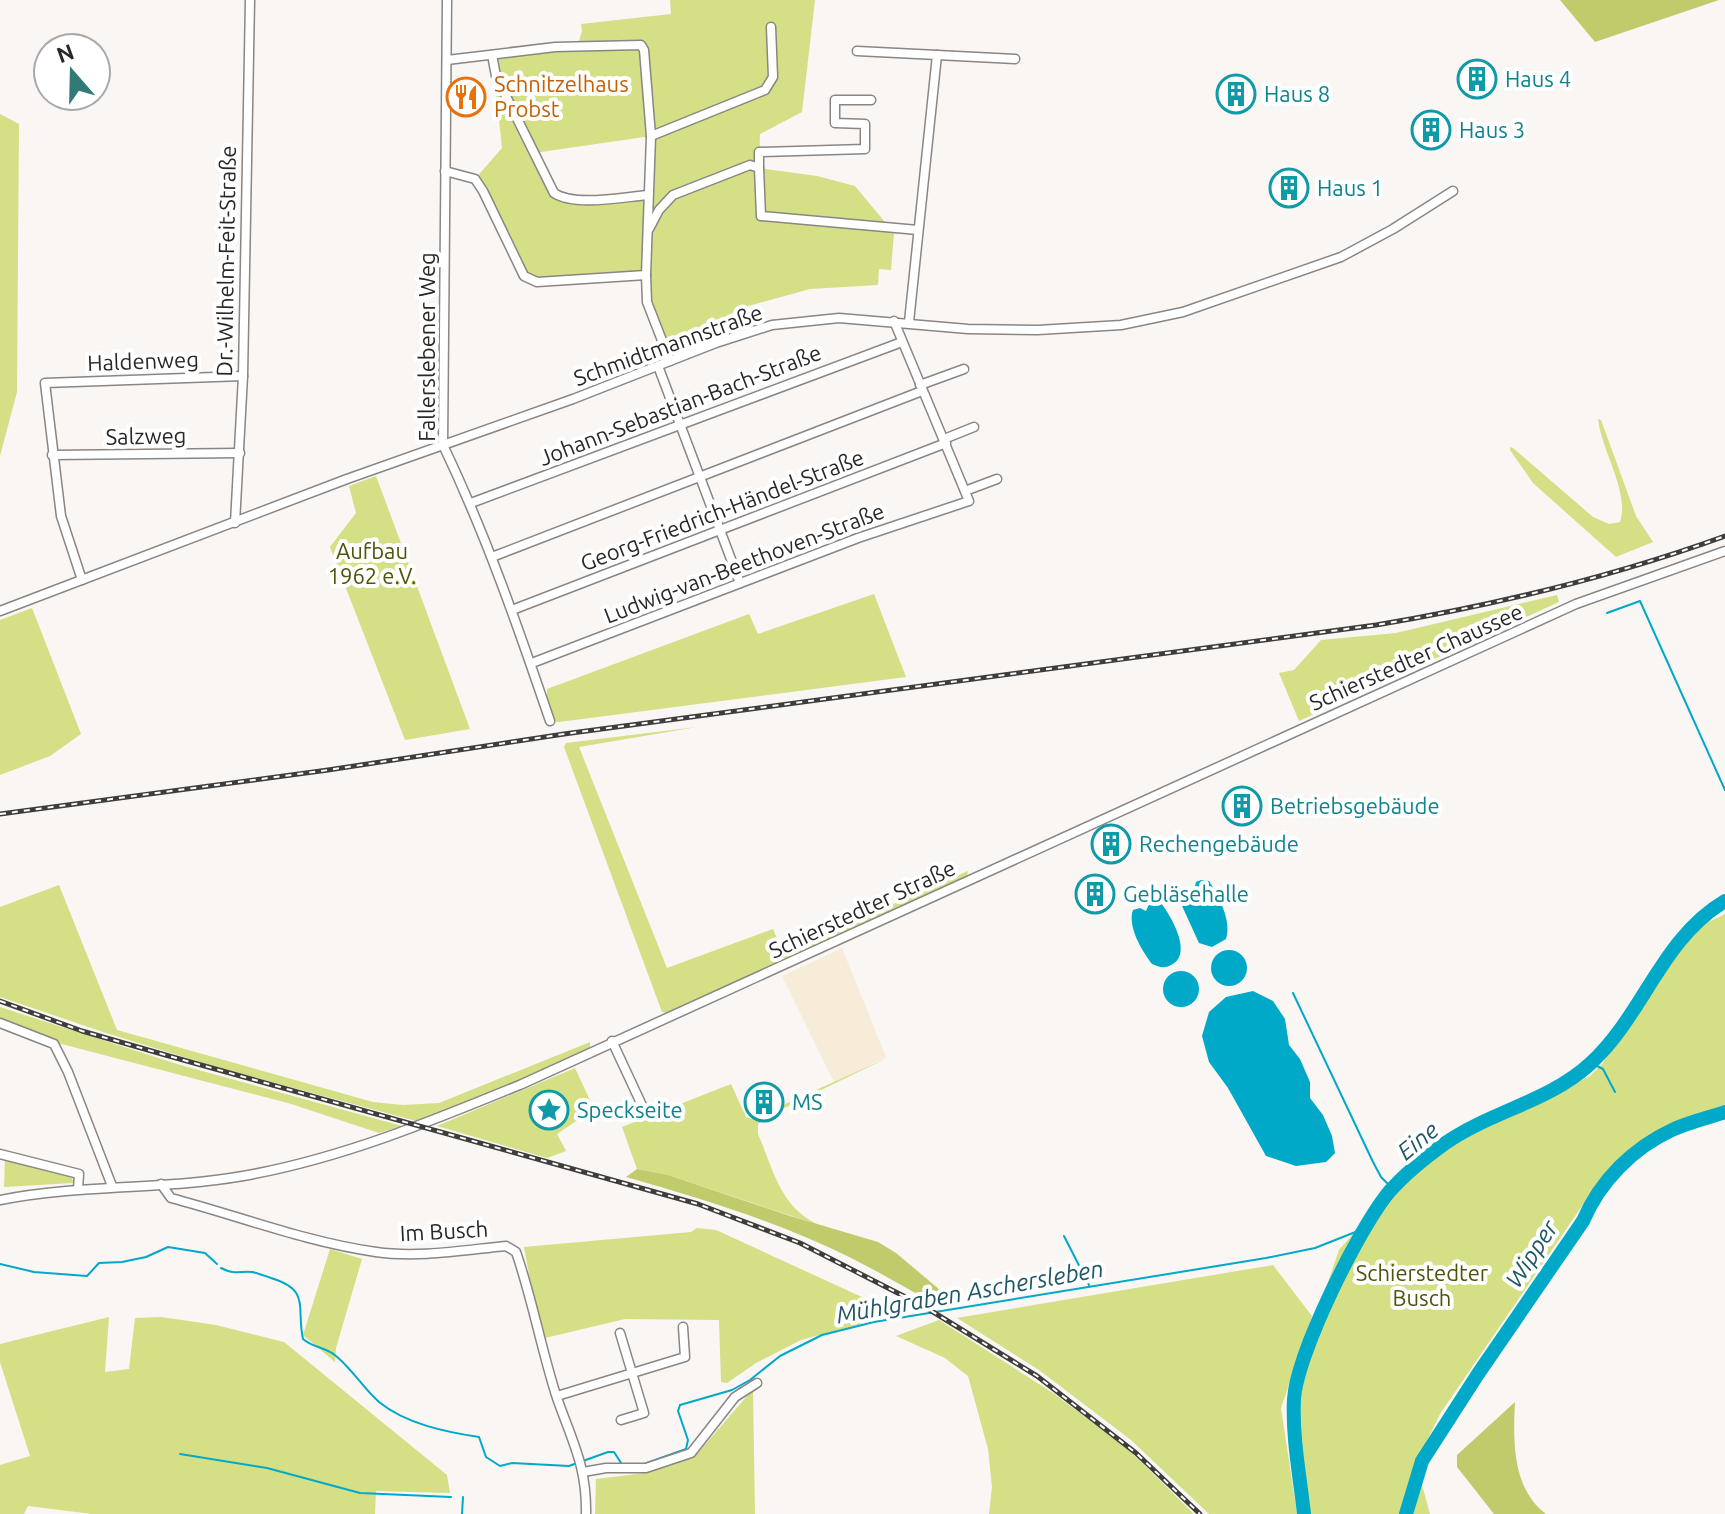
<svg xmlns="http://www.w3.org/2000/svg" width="1725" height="1514" font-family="Ubuntu,sans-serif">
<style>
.commercial{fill:#f6ecd7}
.green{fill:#d4df86;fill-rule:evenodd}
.forest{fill:#c0cb6b}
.water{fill:#00a9c8}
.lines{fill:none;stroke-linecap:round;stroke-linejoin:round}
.stream{stroke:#00a9c8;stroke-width:2}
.river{stroke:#00a9c8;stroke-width:14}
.minor-casing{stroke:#898684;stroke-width:11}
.minor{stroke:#fff;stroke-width:8}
.rail-casing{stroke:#3e3d3c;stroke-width:5}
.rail{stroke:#fff;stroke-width:2;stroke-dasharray:6;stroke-linecap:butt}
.labels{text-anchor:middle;stroke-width:8;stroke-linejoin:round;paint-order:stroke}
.culture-label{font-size:22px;fill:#0d838f;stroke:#fff;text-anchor:start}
.food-label{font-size:22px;fill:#c56008;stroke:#fff;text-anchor:start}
.street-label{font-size:22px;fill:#292827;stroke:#fff}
.park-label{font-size:22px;fill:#4e540b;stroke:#fff}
.water-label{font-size:24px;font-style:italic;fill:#215765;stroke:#fff}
</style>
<rect width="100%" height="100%" fill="#f9f6f4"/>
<polygon class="commercial" points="842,948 886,1057 834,1082 782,976"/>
<g class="green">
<path d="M 670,0 L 815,0 L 802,112 L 760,134 L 759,168 L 817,176 L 855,186 L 894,233 L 891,270 L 879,269 L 878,285 L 810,289 L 741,308 L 666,351 L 647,302 L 646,275 L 537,282 L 524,276 L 475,179 L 502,148 L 492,55 L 577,48 L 582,31 L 581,24 L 671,14 ZM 651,136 L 648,195 L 594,199 L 554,193 L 534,153 Z"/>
<polygon points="0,114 19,124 17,392 0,456"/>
<path d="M 1598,419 L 1601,420 L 1636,516 L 1653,542 L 1616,557 L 1533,483 L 1510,450 L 1510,447 L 1513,448 L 1593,517 L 1609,524 L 1620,522 C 1630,493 1601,449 1598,419 Z"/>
<polygon points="376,476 470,729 405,740 330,547 356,513 349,486"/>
<polygon points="874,594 906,677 559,722 556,722 547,698 547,689 749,614 758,634"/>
<polygon points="1557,595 1559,602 1299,721 1279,673 1294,670 1321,640 1396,633"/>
<polygon points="32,608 81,734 50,756 0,775 0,620"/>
<polygon points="697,727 579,747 667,968 773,929 783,953 968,871 967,877 669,1013 662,1012 564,747 566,743"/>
<polygon points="59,885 117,1030 373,1102 403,1105 439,1103 590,1042 590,1047 524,1080 416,1121 223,1069 106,1033 0,997 0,907"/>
<path d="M 1725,914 L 1725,1117 C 1660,1139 1628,1147 1584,1203 L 1440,1414 L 1416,1463 L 1430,1514 L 1306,1514 L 1296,1461 L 1294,1399 L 1299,1367 L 1339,1250 L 1386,1195 L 1428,1155 L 1473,1126 L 1539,1101 L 1590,1076 L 1603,1063 L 1652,974 L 1666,954 L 1698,927 Z"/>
<polygon points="0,1007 177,1064 402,1126 379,1133 288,1103 50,1041 0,1023"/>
<path d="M 891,1056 L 766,1117 L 758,1124 L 758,1134 C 774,1171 780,1207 819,1225 L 668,1175 L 637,1169 L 622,1127 L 731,1084 L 746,1117 L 752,1119 Z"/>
<polygon points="575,1068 594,1109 557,1134 566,1151 547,1158 437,1126"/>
<polygon points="5,1158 72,1176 73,1183 4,1187"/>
<polygon points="697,1228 716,1230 864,1298 891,1316 801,1340 756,1363 727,1383 721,1382 719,1320 625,1319 541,1339 524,1247 691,1232"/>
<polygon points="330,1249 362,1259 336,1348 335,1362 303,1335"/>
<polygon points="1273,1265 1312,1316 1281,1408 1297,1514 1209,1514 1131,1440 1039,1370 957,1318"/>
<polygon points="109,1317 105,1372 129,1369 135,1318 161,1317 216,1325 284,1342 447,1475 450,1493 376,1491 375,1514 92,1514 28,1506 24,1514 0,1514 0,1465 30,1456 0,1362 0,1344"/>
<polygon points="939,1320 1053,1393 1128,1449 1194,1514 989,1514 992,1487 988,1449 968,1376 945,1358 896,1336"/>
<polygon points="753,1389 755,1514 595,1514 596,1479 645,1473 696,1455"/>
</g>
<g class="forest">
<polygon points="1560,0 1719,0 1595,42"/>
<path d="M 637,1169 L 668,1175 L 790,1216 L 878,1242 L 896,1253 L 946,1295 L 943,1301 L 935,1304 C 908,1289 881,1273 853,1259 C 782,1223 703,1199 626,1177 Z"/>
<path d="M 1515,1402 C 1513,1440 1512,1489 1546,1514 L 1494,1514 L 1457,1467 L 1457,1455 Z"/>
</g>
<g class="water">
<path d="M 1201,880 L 1209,881 C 1219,897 1232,921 1226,939 L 1212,947 L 1199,943 L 1177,895 L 1180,889 L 1187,887 L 1194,890 L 1196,882 Z"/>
<path d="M 1153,901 L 1160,902 C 1171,915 1194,955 1171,965 C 1164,969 1159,967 1152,964 C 1142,951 1127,926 1133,910 L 1140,908 L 1146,911 L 1149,904 Z"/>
<circle cx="1229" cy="968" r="18"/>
<circle cx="1181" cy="989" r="18"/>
<polygon points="1253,991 1273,1001 1285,1019 1289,1045 1300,1059 1310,1082 1310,1098 1323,1115 1332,1136 1335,1153 1326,1162 1296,1166 1266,1156 1228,1088 1209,1062 1202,1036 1209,1012 1226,997"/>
</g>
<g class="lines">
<g class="stream">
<polyline points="1607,613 1640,601 1725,790"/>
<polyline points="1293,993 1373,1162 1381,1177 1392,1188"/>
<polyline points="1591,1063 1603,1069 1615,1092"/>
<polyline points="1064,1236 1089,1285"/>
<polyline points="0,1264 34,1272 87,1276 99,1263 122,1262 146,1257 168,1247 205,1253 217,1264"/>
<path d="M 221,1268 C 234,1275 240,1271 252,1272 C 258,1273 265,1276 271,1278 C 311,1290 296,1307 303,1339 C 313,1348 326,1347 336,1356 C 353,1370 363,1388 379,1402 C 406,1424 446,1432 479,1437 L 486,1457 L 500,1466 L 512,1463 L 569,1466 L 577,1463"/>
<polyline points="180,1454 267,1468 360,1493 451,1497"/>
<polyline points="583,1461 608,1452 614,1452 623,1466"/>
<polyline points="644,1464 686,1449 688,1440 678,1411 680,1405 732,1390 750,1380 780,1356 822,1335 874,1322 1266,1258 1315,1248 1363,1229"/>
<polyline points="462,1514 463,1497"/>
</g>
<g class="river">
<path d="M 1304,1514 C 1300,1477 1292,1437 1294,1399 C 1297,1353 1359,1228 1389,1192 C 1404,1175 1426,1157 1444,1144 C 1491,1111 1549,1102 1591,1063 C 1644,1014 1661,939 1725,901"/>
<path d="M 1406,1514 L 1422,1461 L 1478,1374 L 1583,1221 C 1600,1181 1633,1148 1672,1130 C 1689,1122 1708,1118 1725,1112"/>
</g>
<defs>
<g id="minor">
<path d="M 447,0 L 443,445 C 486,535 518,627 550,721"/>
<polyline points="857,51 937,55 909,322"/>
<path d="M 492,55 L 496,76 L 554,193 C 575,207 623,197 648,195"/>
<polyline points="937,55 1015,59"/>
<polyline points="447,60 555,47 641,45 644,50 651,136 646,275 647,302 670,361"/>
<polyline points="651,136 765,90 773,77 771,27"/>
<polyline points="759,168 759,152 865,149 865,124 835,123 835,100 871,100"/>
<polyline points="445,171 475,179 483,191 524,276 537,282 646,275"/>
<polyline points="649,229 659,210 673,195 750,165 759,168 761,216 918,230"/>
<polyline points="658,366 740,583"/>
<polyline points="920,385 964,369"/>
<polyline points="944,439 974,427"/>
<polyline points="52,455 240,453"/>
<polyline points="965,491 997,479"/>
<polyline points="471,503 902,342"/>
<polyline points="235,523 243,376 250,0"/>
<polyline points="492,557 922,391"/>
<polyline points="82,580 61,516 45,383 243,376"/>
<polyline points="512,610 946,443"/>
<polyline points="0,611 347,479 573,399 716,343 772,325 839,318 968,329 1038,330 1121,325 1183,312 1341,257 1393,229 1453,191"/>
<polyline points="532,663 858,538 969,501 894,321"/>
<polyline points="0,1023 54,1044 68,1072 112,1186"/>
<polyline points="612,1041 646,1114"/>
<polyline points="0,1154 79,1174 78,1189"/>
<path d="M 161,1184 L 171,1198 C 239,1216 306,1242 376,1252 C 418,1258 464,1250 506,1246 L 516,1252 C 532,1298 541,1348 556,1395 C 571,1439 587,1465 586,1514"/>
<path d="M 0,1200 C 80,1184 163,1190 243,1176 C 340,1159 432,1121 522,1084 L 1576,604 L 1725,551"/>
<polyline points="620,1333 644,1413 621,1420"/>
<polyline points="557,1396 685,1357 683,1327"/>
<polyline points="583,1472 606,1468 646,1468 691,1453 735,1397 757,1383"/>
</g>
</defs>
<use href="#minor" class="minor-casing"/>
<use href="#minor" class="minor"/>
<defs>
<g id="rail">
<path d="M 0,814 L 328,770 L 564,734 L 1376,625 C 1495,605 1612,577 1725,536"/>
<polyline points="0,1001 82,1031 169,1056 698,1204 800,1243 925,1307 1037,1376 1136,1453 1200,1514"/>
</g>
</defs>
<use href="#rail" class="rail-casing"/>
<use href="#rail" class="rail"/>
</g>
<defs>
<symbol id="building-ring" viewBox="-11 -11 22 22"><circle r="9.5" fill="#fff" stroke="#0f9aa8" stroke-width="1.5"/><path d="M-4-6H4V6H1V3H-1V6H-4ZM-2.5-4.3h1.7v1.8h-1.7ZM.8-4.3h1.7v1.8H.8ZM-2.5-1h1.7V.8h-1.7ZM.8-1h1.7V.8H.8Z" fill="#0f9aa8"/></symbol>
<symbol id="restaurant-ring" viewBox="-11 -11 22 22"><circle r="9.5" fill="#fff" stroke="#e8710a" stroke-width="1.5"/><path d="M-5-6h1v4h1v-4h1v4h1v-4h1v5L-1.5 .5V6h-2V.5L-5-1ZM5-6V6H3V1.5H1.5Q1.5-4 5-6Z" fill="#e8710a"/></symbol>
<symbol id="sight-ring" viewBox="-11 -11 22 22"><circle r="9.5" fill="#fff" stroke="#0f9aa8" stroke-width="1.5"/><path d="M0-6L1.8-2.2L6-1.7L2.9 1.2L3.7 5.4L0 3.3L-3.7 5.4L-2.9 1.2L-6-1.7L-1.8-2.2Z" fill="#0f9aa8"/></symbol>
</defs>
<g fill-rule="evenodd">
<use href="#building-ring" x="1455" y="57" width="44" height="44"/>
<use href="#building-ring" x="1214" y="72" width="44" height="44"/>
<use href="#restaurant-ring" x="444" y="75" width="44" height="44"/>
<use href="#building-ring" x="1409" y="108" width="44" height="44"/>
<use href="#building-ring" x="1267" y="166" width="44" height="44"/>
<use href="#building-ring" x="1220" y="784" width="44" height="44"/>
<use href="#building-ring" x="1089" y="822" width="44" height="44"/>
<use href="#building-ring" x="1073" y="872" width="44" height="44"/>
<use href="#building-ring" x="742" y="1080" width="44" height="44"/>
<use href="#sight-ring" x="527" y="1088" width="44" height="44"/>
</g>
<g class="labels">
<g class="culture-label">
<text x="1505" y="87">Haus 4</text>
<text x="1264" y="102">Haus 8</text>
<text x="1459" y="138">Haus 3</text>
<text x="1317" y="196">Haus 1</text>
<text x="1270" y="814">Betriebsgebäude</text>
<text x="1139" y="852">Rechengebäude</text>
<text x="1123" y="902">Gebläsehalle</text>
<text x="792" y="1110">MS</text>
<text x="577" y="1118">Speckseite</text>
</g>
<g class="food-label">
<text x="494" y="92">Schnitzelhaus<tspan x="494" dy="25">Probst</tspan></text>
</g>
<g class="street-label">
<text transform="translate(226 261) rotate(-89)" y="8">Dr.-Wilhelm-Feit-Straße</text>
<text transform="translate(668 345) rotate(-20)" y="8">Schmidtmannstraße</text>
<text transform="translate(427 347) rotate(-90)" y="8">Fallerslebener Weg</text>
<text transform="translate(143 361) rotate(-2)" y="8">Haldenweg</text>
<text transform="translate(680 405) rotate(-21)" y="8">Johann-Sebastian-Bach-Straße</text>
<text transform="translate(146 436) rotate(-1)" y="8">Salzweg</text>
<text transform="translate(722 510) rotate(-21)" y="8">Georg-Friedrich-Händel-Straße</text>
<text transform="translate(744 563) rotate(-21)" y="8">Ludwig-van-Beethoven-Straße</text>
<text transform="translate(1416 657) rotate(-24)" y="8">Schierstedter Chaussee</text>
<text transform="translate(862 909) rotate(-25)" y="8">Schierstedter Straße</text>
<text transform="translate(444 1231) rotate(-3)" y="8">Im Busch</text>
</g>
<g class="park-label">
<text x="372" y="559">Aufbau<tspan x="372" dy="25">1962 e.V.</tspan></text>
<text x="1422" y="1281">Schierstedter<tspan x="1422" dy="25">Busch</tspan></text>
</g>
<g class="water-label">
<text transform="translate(1418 1141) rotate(-39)" y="8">Eine</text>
<text transform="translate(1532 1254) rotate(-57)" y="8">Wipper</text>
<text transform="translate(970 1292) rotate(-10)" y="8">Mühlgraben Aschersleben</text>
</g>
</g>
<g transform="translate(72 72) rotate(340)"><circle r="38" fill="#ffffff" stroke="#a9a9a9" stroke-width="2"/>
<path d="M0-6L14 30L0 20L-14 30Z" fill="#327a76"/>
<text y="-12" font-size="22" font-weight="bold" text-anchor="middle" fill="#292827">N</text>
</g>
</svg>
